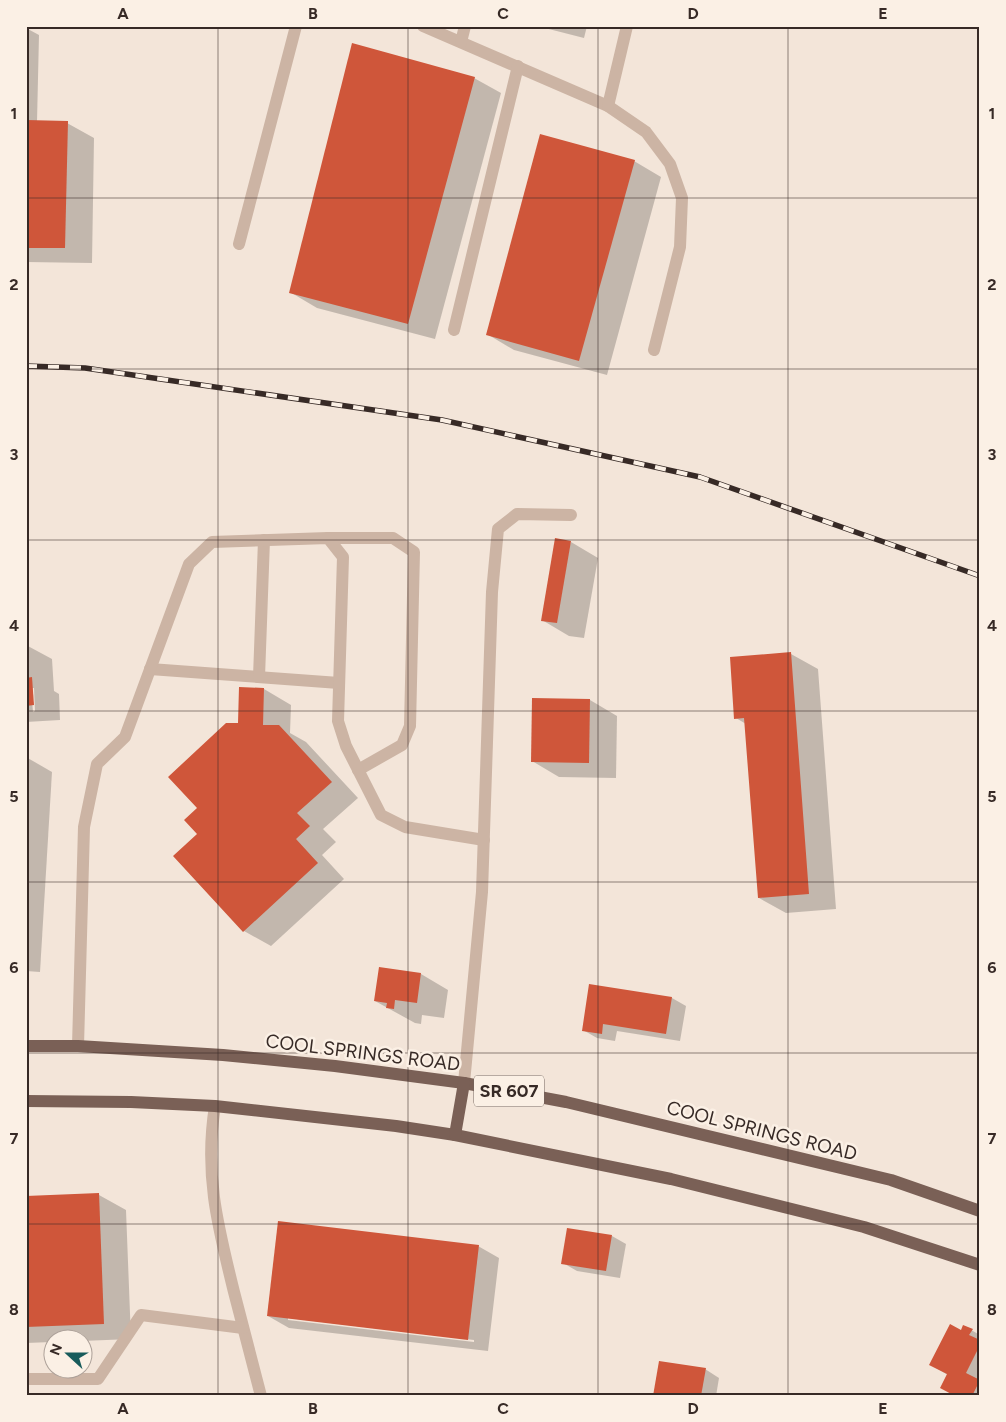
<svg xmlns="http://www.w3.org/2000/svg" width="1006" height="1422" font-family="Figtree,sans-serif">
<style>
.shadow{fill:#0003;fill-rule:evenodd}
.building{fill:#cf563a}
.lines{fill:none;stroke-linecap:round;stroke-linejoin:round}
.service{stroke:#ccb4a4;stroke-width:12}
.primary{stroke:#7a6056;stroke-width:12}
.rail-casing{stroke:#372a26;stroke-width:5.5}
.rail{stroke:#fbf0e5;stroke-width:4;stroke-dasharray:11;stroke-linecap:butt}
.grid{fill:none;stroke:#372a26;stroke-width:1;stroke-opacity:0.55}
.labels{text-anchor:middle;stroke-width:5;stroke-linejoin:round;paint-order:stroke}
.shield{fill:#fbf0e5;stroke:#72655f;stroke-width:1}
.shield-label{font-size:18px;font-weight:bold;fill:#372a26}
.street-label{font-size:19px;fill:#372a26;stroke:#fbf0e5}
.neatline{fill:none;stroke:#372a26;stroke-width:2}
.grid-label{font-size:16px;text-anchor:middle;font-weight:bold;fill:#372a26}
</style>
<rect width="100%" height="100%" fill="#f3e5d9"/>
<g class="shadow">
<polygon points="537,26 587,26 584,38"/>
<polygon points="26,28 39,35 37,122 67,123 94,138 92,263 26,262"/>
<polygon points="474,78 501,93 435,339 317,308 290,292"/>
<polygon points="634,161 661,177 607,375 514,350 487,334"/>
<polygon points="571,542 598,558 584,638 569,636 542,620"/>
<path d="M 26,645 L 52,659 L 54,691 L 59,694 L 60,720 L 26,722 ZM 31,688 L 34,688 L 35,711 L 33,712 Z"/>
<polygon points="791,654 818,669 836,909 786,913 759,898 746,724 736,718"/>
<polygon points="240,688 264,689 291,705 290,733 306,742 358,798 323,829 336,842 322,855 344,879 271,946 244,931 199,834 199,808 239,725"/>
<polygon points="533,699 590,700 617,716 616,778 559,777 532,761"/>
<polygon points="26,757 52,772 40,972 26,971"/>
<polygon points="380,968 421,974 448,990 444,1018 422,1015 421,1024 415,1023 375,1001"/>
<polygon points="590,985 672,998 686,1006 680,1041 617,1031 615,1041 597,1038 583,1030"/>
<polygon points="99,1195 126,1210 131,1339 82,1341 52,1340 52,1342 26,1343 26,1197"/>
<polygon points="612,1236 626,1244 620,1278 577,1271 563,1263"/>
<path d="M 478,1246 L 499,1258 L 488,1351 L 289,1328 L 268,1316 ZM 288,1318 L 474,1340 L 474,1342 L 288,1320 Z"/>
<polygon points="964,1326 980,1335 980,1396 955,1396 948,1375 931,1365 961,1332"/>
<polygon points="705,1369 719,1378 716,1396 655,1396"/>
</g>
<g class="building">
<polygon points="352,43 475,77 408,324 289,293"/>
<polygon points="26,120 68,121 65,248 26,248"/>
<polygon points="540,134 635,160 579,361 486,335"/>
<polygon points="555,538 571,541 557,623 541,621"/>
<polygon points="791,652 809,894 758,898 744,718 734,719 730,657"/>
<polygon points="32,677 34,705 26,706 26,678"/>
<polygon points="239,687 264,688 263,725 279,725 332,782 297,813 310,826 296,839 318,863 243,932 173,856 197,834 184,820 197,808 168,777 226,723 238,723"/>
<polygon points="532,698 590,699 589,763 531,762"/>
<polygon points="379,967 421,973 417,1003 395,1000 394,1009 386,1008 387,1003 374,1001"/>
<polygon points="589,984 672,997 666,1034 603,1024 602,1034 582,1031"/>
<polygon points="99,1193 104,1324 26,1327 26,1196"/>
<polygon points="278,1221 479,1245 468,1340 267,1316"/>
<polygon points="567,1228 612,1235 606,1271 561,1264"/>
<polygon points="950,1324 961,1330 963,1325 973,1329 969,1335 980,1340 980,1345 966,1373 980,1380 973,1394 976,1396 955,1396 940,1388 947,1374 929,1365"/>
<polygon points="659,1361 706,1368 701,1396 653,1396"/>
</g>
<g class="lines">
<g class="service">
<polyline points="423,26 608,106 646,132 670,164 682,198 680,247 654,350"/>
<polyline points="461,42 465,26"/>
<polyline points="608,106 627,26"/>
<polyline points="239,244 296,26"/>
<polyline points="454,330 518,66"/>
<polyline points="328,538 393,538 414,552 410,726 402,745 358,770"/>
<polyline points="150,669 339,683"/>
<polyline points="259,677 264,540"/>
<polyline points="78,1046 84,827 97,764 125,737 189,564 212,542 328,538 343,557 338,721 346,746 381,815 405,827 484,840"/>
<polyline points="464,1083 482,892 492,592 498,529 517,514 571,515"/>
<path d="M 215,1106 C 204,1174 218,1227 234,1292 C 243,1326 252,1361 261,1396"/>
<polyline points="26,1379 98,1379 141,1315 243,1328"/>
</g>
<g class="primary">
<polyline points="26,1046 78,1046 223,1055 335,1066 464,1083 566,1102 891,1180 980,1211"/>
<polyline points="26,1101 131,1102 215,1106 396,1126 455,1135 671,1179 864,1227 980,1265"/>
<polyline points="455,1135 464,1083"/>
</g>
<defs>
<polyline id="rail" points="26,366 85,368 442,420 700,477 980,576"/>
</defs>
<use href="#rail" class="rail-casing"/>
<use href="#rail" class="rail"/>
</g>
<path class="grid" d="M 218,26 L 218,1396M 408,26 L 408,1396M 598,26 L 598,1396M 788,26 L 788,1396M 26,198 L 980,198M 26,369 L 980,369M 26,540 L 980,540M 26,711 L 980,711M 26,882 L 980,882M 26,1053 L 980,1053M 26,1224 L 980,1224"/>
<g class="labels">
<rect class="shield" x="474" y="1075.5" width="70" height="31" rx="4"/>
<g class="shield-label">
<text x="509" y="1097">SR 607</text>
</g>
<g class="street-label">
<text transform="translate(363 1052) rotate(7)" y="7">COOL SPRINGS ROAD</text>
<text transform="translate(762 1130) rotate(14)" y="7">COOL SPRINGS ROAD</text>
</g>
</g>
<rect width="1006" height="1422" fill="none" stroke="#fbf0e5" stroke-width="55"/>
<g transform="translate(68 1354) rotate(291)"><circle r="24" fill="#fbf0e5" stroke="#ada199"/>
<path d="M0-4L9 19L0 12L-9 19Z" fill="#185b5b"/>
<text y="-8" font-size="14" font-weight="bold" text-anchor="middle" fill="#372a26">N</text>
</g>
<rect x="28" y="28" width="950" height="1366" class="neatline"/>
<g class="grid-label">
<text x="123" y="19">A</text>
<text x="313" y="19">B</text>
<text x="503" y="19">C</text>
<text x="693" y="19">D</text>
<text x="883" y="19">E</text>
<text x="14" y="119">1</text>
<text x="992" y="119">1</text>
<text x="14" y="290">2</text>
<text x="992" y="290">2</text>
<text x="14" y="460">3</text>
<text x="992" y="460">3</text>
<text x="14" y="631">4</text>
<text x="992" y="631">4</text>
<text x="14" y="802">5</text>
<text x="992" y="802">5</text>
<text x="14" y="973">6</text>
<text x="992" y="973">6</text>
<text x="14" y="1144">7</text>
<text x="992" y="1144">7</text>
<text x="14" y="1315">8</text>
<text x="992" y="1315">8</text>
<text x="123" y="1414">A</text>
<text x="313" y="1414">B</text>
<text x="503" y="1414">C</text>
<text x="693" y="1414">D</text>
<text x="883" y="1414">E</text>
</g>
</svg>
